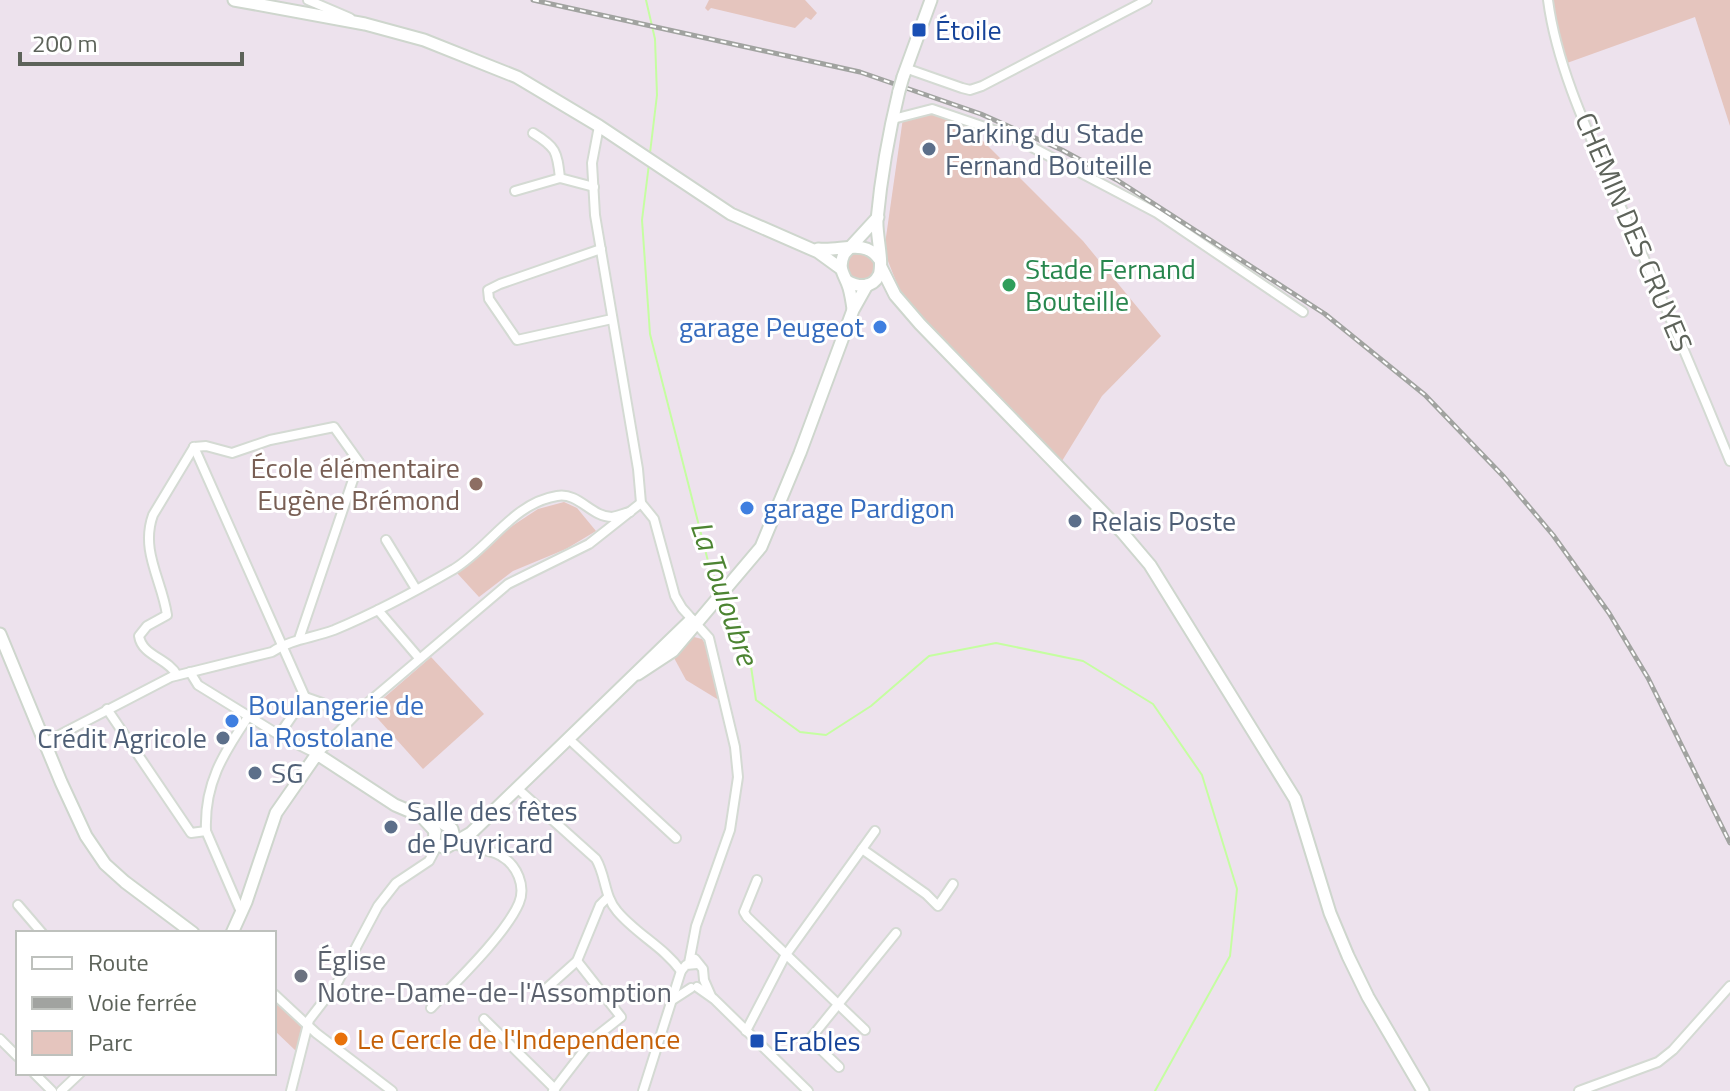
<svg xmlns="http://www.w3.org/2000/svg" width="1730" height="1091" font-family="'Titillium Web',sans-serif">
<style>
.green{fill:#e5c5be}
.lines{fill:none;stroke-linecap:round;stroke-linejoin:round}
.stream{stroke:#c5fea1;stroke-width:2}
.street-casing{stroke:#d4dad3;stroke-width:12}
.secondary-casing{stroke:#ced6cd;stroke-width:15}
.street{stroke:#fff;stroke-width:8}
.secondary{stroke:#fff;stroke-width:11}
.rail-casing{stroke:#a1a3a0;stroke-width:5}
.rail{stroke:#fff;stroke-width:2;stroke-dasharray:6;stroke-linecap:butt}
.secondary-bridge-casing{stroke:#ced6cd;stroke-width:15;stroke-linecap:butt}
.secondary-bridge{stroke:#fff;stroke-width:11}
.transit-dot{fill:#1a4fb4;stroke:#fff;stroke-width:3}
.service-dot{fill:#5c6f8a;stroke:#fff;stroke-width:3}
.leisure-dot{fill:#2e9e5b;stroke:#fff;stroke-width:3}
.shop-dot{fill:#3f7fe0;stroke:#fff;stroke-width:3}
.education-dot{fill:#8d6e63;stroke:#fff;stroke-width:3}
.worship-dot{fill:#6b7280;stroke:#fff;stroke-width:3}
.food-dot{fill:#e8710a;stroke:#fff;stroke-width:3}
.labels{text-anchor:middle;stroke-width:6;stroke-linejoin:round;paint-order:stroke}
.transit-label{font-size:28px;fill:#164399;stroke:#fff;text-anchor:start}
.service-label{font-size:28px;fill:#4e5e75;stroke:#fff;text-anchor:start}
.street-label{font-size:28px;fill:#5d635a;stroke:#fff}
.leisure-label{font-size:28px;fill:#27864d;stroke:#fff;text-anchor:start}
.shop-label{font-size:28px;fill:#366cbe;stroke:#fff;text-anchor:start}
.education-label{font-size:28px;fill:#785e54;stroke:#fff;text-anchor:end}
.worship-label{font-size:28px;fill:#5b616d;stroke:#fff;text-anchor:start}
.food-label{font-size:28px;fill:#c56008;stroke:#fff;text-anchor:start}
.water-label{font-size:30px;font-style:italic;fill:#4c8432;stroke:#fff}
</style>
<rect width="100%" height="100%" fill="#ede2ed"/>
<g class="green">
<polygon points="709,0 805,0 817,13 811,20 806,17 795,28 711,8 708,11 705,8"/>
<polygon points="1551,0 1730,0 1730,126 1695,17 1567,63 1555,26"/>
<polygon points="927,112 964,122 1083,241 1161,336 1102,396 1062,461 903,299 884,251 903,118"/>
<circle cx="860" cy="266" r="14"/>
<polygon points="564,502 577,508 596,531 566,549 513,571 479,597 457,573 509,528 538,509"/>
<polygon points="694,637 702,639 706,645 722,702 686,680 673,656"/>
<polygon points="431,657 484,714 423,769 370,710"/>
<polygon points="274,1002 307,1030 296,1051 274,1030"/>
</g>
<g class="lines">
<g class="stream">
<polyline points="646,0 655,39 657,95 650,153"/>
<polyline points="649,164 642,220 650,334 709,565 719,587"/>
<polyline points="723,596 749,653 756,700 800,732 826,735 871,706 929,656 996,643 1083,661 1153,704 1202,775 1237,889 1230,956 1155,1091"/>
</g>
<defs>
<g id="street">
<polyline points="308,0 350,18"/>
<path d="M 1548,0 C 1557,70 1593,143 1621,207 C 1659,291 1695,375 1730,461"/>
<polyline points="905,68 962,88 970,90 982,86 1147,0"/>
<polyline points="893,119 932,109 1011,136 1157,213 1303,312"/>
<polyline points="599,126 592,163 595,215 638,469 641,503 654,519 675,596 682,608 709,638 735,747 738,777 730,830 696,926 689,963"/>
<path d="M 533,133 C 556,147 557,151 560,178"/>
<polyline points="515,191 560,178 594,187"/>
<polyline points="601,249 500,284 488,290 489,299 517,340 612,319"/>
<polyline points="194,447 206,446 232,453 270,440 334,427 359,462 299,639"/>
<polyline points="194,447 305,697"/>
<polyline points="386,540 416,589"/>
<polyline points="378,610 419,658"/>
<polyline points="190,672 198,685 279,735 317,754 363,707 508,584 589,544 641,503"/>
<path d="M 177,675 C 168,658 142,656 139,636 L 147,626 L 167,615 C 162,580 140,551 153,515 L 194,447"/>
<polyline points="305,697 322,703 347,721"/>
<polyline points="107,709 191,833 206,831"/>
<polyline points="279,735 305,697"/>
<polyline points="570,740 676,838"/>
<path d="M 44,743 L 171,677 L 272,652 C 291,639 313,638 334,630 C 375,613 416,591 454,569 C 490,547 513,503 557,496 C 579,492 591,517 612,517 C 618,516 625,513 630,512"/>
<path d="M 518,789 L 596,859 C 606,876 604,896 617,911 C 636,934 664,947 681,971"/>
<polyline points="862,849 926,894 938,906 953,884"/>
<polyline points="757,880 744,912 747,917 865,1030"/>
<polyline points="18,905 42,933"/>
<path d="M 241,912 L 206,831 C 204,784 223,754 248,717"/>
<polyline points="695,959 703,969 704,980 711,996"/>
<polyline points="548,987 577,961 600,905 608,897"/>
<polyline points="697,987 714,999 808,1091"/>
<polyline points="274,994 316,1033 392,1091"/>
<polyline points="674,999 691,988"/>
<path d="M 431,1008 C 455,983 506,934 519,903 C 526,886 517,865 501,856 C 487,847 468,849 453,844"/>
<polyline points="484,1019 555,1089"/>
<polyline points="746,1031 785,956 875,831"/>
<polyline points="0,1039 18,1057"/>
<polyline points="839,1067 810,1039 896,933"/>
<polyline points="34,1073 52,1091"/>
<polyline points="61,1091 80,1073"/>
<polyline points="291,1091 309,1020 336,985 378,906 396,883 429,861 437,846"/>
<polyline points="553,1091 593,1039 621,1017 577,961"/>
<polyline points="643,1091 681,971 686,965 697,964"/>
<polyline points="1579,1091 1658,1062 1673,1050 1730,986"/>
</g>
<g id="secondary">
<polyline points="234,0 365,24 424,40 517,77 599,126 731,214 818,252 840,268"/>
<polyline points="903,77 931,0"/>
<path d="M 818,249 C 840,252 865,238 879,259"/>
<polyline points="881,267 895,295 920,324 1122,532 1150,565 1295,799 1330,913 1348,956 1368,997 1423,1091"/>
<path d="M 847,281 C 858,287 872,289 879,275 C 884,263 876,235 877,220 C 881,177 889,132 899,91"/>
<path d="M 853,309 C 852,302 851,295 849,288 C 845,274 837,270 844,254 L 878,217"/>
<polyline points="0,634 61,782 86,836 105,864 125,882 193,933"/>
<polyline points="638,674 673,651 761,547 800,453 853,310 867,285"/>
<polyline points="423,811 452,829 455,841"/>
<polyline points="435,831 434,843 445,848 471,833 691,620"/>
<polyline points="232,933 246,902 276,813 317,754 395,805 421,816 435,831"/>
</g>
</defs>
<use href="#street" class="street-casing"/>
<use href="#secondary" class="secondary-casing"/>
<use href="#street" class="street"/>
<use href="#secondary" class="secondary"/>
<defs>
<polyline id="rail" points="533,0 860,72 981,114 1062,150 1117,180 1325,314 1425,395 1504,477 1553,535 1609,613 1648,678 1730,843"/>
</defs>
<use href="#rail" class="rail-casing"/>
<use href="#rail" class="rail"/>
<defs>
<polyline id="secondary-bridge" points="899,91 903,77"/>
</defs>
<use href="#secondary-bridge" class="secondary-bridge-casing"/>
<use href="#secondary-bridge" class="secondary-bridge"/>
</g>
<g class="transit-dot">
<rect x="911" y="22" width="16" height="16" rx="4"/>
<rect x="749" y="1033" width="16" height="16" rx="4"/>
</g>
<g class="service-dot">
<circle cx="929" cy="149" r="8"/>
<circle cx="1075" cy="521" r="8"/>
<circle cx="223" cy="738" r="8"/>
<circle cx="255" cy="773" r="8"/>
<circle cx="391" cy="827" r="8"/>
</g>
<circle class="leisure-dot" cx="1009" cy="285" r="8"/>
<g class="shop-dot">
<circle cx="880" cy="327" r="8"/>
<circle cx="747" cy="508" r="8"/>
<circle cx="232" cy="721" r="8"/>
</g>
<circle class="education-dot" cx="476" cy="484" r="8"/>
<circle class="worship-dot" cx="301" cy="976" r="8"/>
<circle class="food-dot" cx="341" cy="1039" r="8"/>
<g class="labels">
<g class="transit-label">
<text x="935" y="40">Étoile</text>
<text x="773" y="1051">Erables</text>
</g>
<g class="service-label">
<text x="945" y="143">Parking du Stade<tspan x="945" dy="32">Fernand Bouteille</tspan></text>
<text x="1091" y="531">Relais Poste</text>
<text x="207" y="748" text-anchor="end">Crédit Agricole</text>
<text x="271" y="783">SG</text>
<text x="407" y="821">Salle des fêtes<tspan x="407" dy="32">de Puyricard</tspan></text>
</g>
<g class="street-label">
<text transform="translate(1634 232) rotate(67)" y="10">CHEMIN DES CRUYES</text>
</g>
<g class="leisure-label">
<text x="1025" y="279">Stade Fernand<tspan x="1025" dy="32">Bouteille</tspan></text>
</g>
<g class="shop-label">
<text x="864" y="337" text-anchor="end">garage Peugeot</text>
<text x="763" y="518">garage Pardigon</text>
<text x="248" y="715">Boulangerie de<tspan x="248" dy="32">la Rostolane</tspan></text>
</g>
<g class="education-label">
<text x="460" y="478">École élémentaire<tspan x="460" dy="32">Eugène Brémond</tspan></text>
</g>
<g class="worship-label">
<text x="317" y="970">Église<tspan x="317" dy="32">Notre-Dame-de-l'Assomption</tspan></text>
</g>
<g class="food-label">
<text x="357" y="1049">Le Cercle de l'Independence</text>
</g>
<g class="water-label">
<text transform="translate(724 593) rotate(71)" y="10">La Touloubre</text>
</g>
</g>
<rect x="16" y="931" width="260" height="144" fill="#ffffff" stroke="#bec1bd" stroke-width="2"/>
<rect x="32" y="957" width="40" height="12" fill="#ffffff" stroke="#bec1bd" stroke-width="2"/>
<text x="88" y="971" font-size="24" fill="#5d635a">Route</text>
<rect x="32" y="997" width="40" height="12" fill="#a1a3a0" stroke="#bec1bd" stroke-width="2"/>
<text x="88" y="1011" font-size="24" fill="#5d635a">Voie ferrée</text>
<rect x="32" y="1031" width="40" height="24" fill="#e5c5be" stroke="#bec1bd" stroke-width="2"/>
<text x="88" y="1051" font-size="24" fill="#5d635a">Parc</text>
<path d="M20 52v12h222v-12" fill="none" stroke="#5d635a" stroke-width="4"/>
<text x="32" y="52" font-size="24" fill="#5d635a" stroke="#ffffff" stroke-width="6" paint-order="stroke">200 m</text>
</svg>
